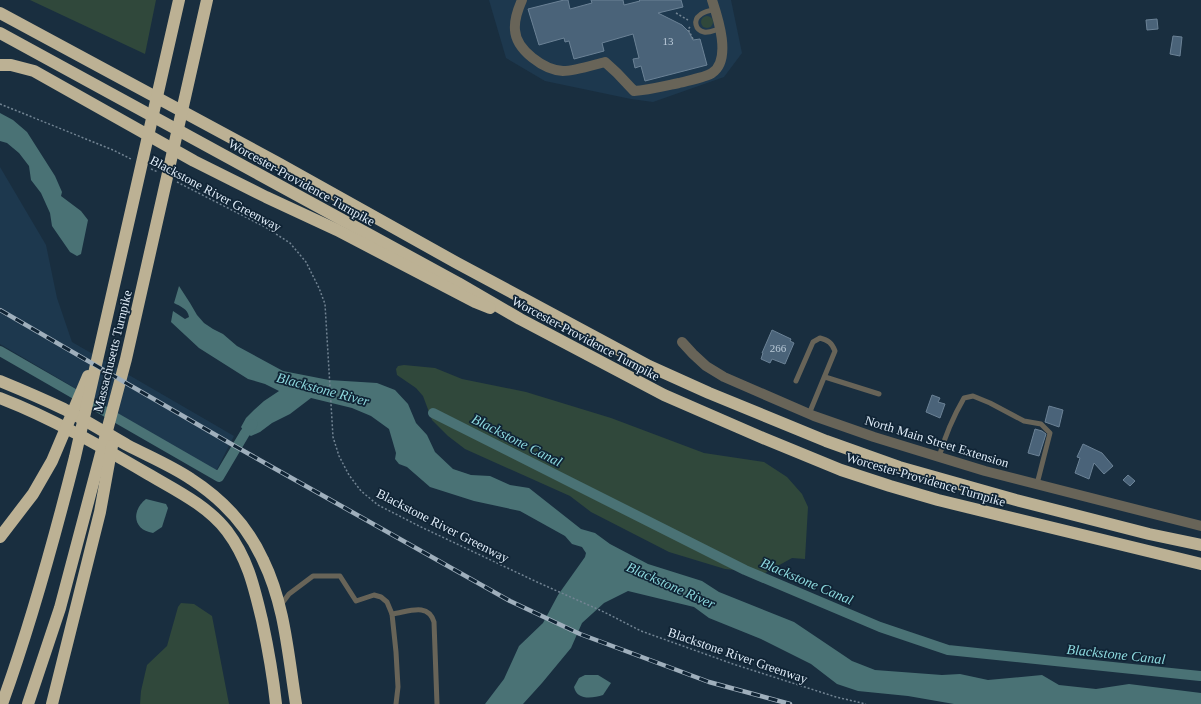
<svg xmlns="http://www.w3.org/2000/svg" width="1201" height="704" font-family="'Times New Roman',serif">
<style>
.built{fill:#1d384e}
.green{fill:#30483b}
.water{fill:#4a7275}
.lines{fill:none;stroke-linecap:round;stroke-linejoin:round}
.canal{stroke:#4a7275;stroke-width:10}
.building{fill:#4a6379;stroke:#6b8296}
.path{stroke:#728493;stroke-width:1.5;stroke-dasharray:2 2;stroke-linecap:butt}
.lane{stroke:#686458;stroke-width:5}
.street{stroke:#686458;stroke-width:10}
.highway{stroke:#bcb194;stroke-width:12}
.rail-casing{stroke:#9fafbc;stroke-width:4.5}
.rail{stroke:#102435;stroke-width:3;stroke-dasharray:9;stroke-linecap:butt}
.labels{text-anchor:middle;stroke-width:3.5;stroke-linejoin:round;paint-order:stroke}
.number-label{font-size:11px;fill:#bacad8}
.street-label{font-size:13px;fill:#dfecf8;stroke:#102435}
.water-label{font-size:14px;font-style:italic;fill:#8cd8dd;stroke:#102435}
</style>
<rect width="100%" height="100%" fill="#192e3f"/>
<g class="built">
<polygon points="489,0 731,0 742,53 724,77 653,102 631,99 545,81 506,58"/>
<polygon points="0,167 46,245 57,298 72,342 234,436 216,471 0,344"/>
</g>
<g class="green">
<polygon points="30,0 156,0 145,54"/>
<circle cx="707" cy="22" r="6"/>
<polygon points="404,365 435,368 462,379 526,392 611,418 704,453 764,462 787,477 802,494 808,507 805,559 792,558 765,573 725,569 669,552 591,512 570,496 465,449 448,436 432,420 423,396 416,388 397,375 396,369 398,366"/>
<polygon points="181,603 194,604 212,616 229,704 140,704 141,691 147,665 167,646 178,607"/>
</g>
<g class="water">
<polygon points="0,113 13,120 27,132 55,176 62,192 61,196 81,211 88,220 81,254 77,256 70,252 52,226 50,213 41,193 31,180 29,166 19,153 7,143 0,141"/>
<path d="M 179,286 L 190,303 L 197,315 L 204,323 L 213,329 L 223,334 L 237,346 L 283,371 L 329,380 L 377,383 L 395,390 L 408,404 L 416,423 L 427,435 L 435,452 L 453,469 L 471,475 L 490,476 L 510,485 L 529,488 L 581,529 L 595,533 L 610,544 L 648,564 L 702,581 L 719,592 L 794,622 L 852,661 L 875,670 L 942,675 L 960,674 L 988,680 L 1042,675 L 1059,685 L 1096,689 L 1129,684 L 1201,693 L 1201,704 L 954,704 L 908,696 L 858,691 L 837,684 L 811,664 L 761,639 L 709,618 L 694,607 L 628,591 L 604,603 L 582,623 L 571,648 L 542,683 L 523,704 L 485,704 L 504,679 L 519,646 L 543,623 L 558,595 L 585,557 L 586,553 L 582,547 L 572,544 L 565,536 L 520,511 L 474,501 L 430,487 L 407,467 L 399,464 L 395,459 L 396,453 L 389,429 L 371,416 L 352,408 L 311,398 L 290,414 L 272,423 L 260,432 L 251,436 L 245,433 L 241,427 L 246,418 L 254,410 L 264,401 L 279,391 L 265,384 L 248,379 L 199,348 L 171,322 L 173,311 L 185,319 L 189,317 C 188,309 180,306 174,303 Z"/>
<path d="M 146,499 L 166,504 L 168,508 L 162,527 L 153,533 C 133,530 131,511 146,499 Z"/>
<path d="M 585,675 L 598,675 L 611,683 L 603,695 C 593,698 577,701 574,687 L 579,678 Z"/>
</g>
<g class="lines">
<g class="canal">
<polyline points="0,351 219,477 245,433 253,424"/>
<polyline points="433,413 745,570 880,627 948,650 1200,676"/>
</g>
</g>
<g class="building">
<polygon points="564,0 568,0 570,9 592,3 591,0 623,0 624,5 640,1 639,0 681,0 683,7 658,13 682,25 689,32 693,40 700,39 707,65 645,81 641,66 635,68 633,59 639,58 633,34 602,43 604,51 574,59 569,41 565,42 564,38 539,45 528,9"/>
<polygon points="1157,19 1158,29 1147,30 1146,20"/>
<polygon points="1173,36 1182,37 1180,56 1170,54"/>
<polygon points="772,330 791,339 790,341 794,343 785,364 772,359 770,363 761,359 763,353 762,353"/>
<polygon points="932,395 940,398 938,402 945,404 940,418 926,412"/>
<polygon points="1049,406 1063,410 1059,427 1045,422"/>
<polygon points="1035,429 1042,431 1046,434 1039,456 1028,453"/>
<polygon points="1083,444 1102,453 1113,466 1104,474 1094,463 1089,479 1075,473 1080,458 1077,457"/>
<polygon points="1128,475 1135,481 1130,486 1123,480"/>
</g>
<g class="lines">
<g class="path">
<polyline points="676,13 688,20"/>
<polyline points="690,27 688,29 693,39"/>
<polyline points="0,104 113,150 131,159"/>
<polyline points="151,169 158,172"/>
<polyline points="177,182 265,227 290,243 306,262 319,288 325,304 333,437 339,456 349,475 361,491 378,505 419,526 537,582 604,612 641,631 733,664 836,697 866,704"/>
</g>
<g class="lane">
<path d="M 715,9 C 710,11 704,11 700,15 C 693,20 695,30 704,32 C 709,33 715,30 719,29"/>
<polyline points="825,377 879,394"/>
<path d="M 796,381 L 813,342 L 820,338 C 828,340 832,343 835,351 L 809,414"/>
<path d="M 939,457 C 945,436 953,417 964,398 L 973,396 L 990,403 L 1024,421 L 1041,424 L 1050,433 L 1037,484"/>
<polyline points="280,606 289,594 313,576 340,576 356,601 374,595 381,597 387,602 392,614 396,652 398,687 396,704"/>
<path d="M 392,614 C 408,612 428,602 434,622 L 437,704"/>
</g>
<g class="street">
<path d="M 522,0 C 518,9 514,20 515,30 C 516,50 544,70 563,71 C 575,71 593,65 605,62 L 617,73 L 634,91 C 649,90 664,86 679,83 C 686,81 707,77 712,73 C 732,60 718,18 712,0"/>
<polyline points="682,342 693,354 706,366 724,377 814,416 874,437 985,471 1201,526"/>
</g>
<g class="highway">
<polyline points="0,13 278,163 457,263 649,366 709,393 826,441 899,467 1016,500 1149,534 1201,545"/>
<polyline points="0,33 458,283 520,319 664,395 763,438 841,470 890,486 938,500 1201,564"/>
<polyline points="0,65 11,65 34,71 194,161 266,197 337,230 475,302 490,308"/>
<path d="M 0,381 C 22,390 43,399 64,409 C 85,420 106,433 127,445 C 148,456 172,466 191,479 C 222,499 248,527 263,560 C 285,605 288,655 296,704"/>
<path d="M 0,398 C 52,418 100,446 148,474 C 175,490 207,505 227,531 C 248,559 254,587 262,620 C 268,648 273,676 276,704"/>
<polyline points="0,537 33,494 52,461 88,376"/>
<path d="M 2,704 C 31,624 54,540 75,457 L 179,0"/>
<polyline points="28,704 60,608 126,359 207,0"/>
<polyline points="52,704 100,512 112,446"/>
</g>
<defs>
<polyline id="rail" points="0,310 233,445 510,601 580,634 709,682 790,704"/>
</defs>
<use href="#rail" class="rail-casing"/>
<use href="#rail" class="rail"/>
</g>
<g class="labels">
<g class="number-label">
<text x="668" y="45">13</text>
<text x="778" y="352">266</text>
</g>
<g class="street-label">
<text transform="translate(302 182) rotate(29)" y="5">Worcester-Providence Turnpike</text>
<text transform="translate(216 193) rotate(28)" y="5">Blackstone River Greenway</text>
<text transform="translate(586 338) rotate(28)" y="5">Worcester-Providence Turnpike</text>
<text transform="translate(112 351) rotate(-76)" y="5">Massachusetts Turnpike</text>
<text transform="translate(937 441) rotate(17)" y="5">North Main Street Extension</text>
<text transform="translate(926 479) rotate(16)" y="5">Worcester-Providence Turnpike</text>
<text transform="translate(443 525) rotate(27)" y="5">Blackstone River Greenway</text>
<text transform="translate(738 655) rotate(19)" y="5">Blackstone River Greenway</text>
</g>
<g class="water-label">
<text transform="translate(323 389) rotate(15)" y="5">Blackstone River</text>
<text transform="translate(517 440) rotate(27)" y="5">Blackstone Canal</text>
<text transform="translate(807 581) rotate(23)" y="5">Blackstone Canal</text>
<text transform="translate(671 585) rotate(24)" y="5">Blackstone River</text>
<text transform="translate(1116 654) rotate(6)" y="5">Blackstone Canal</text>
</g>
</g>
</svg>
